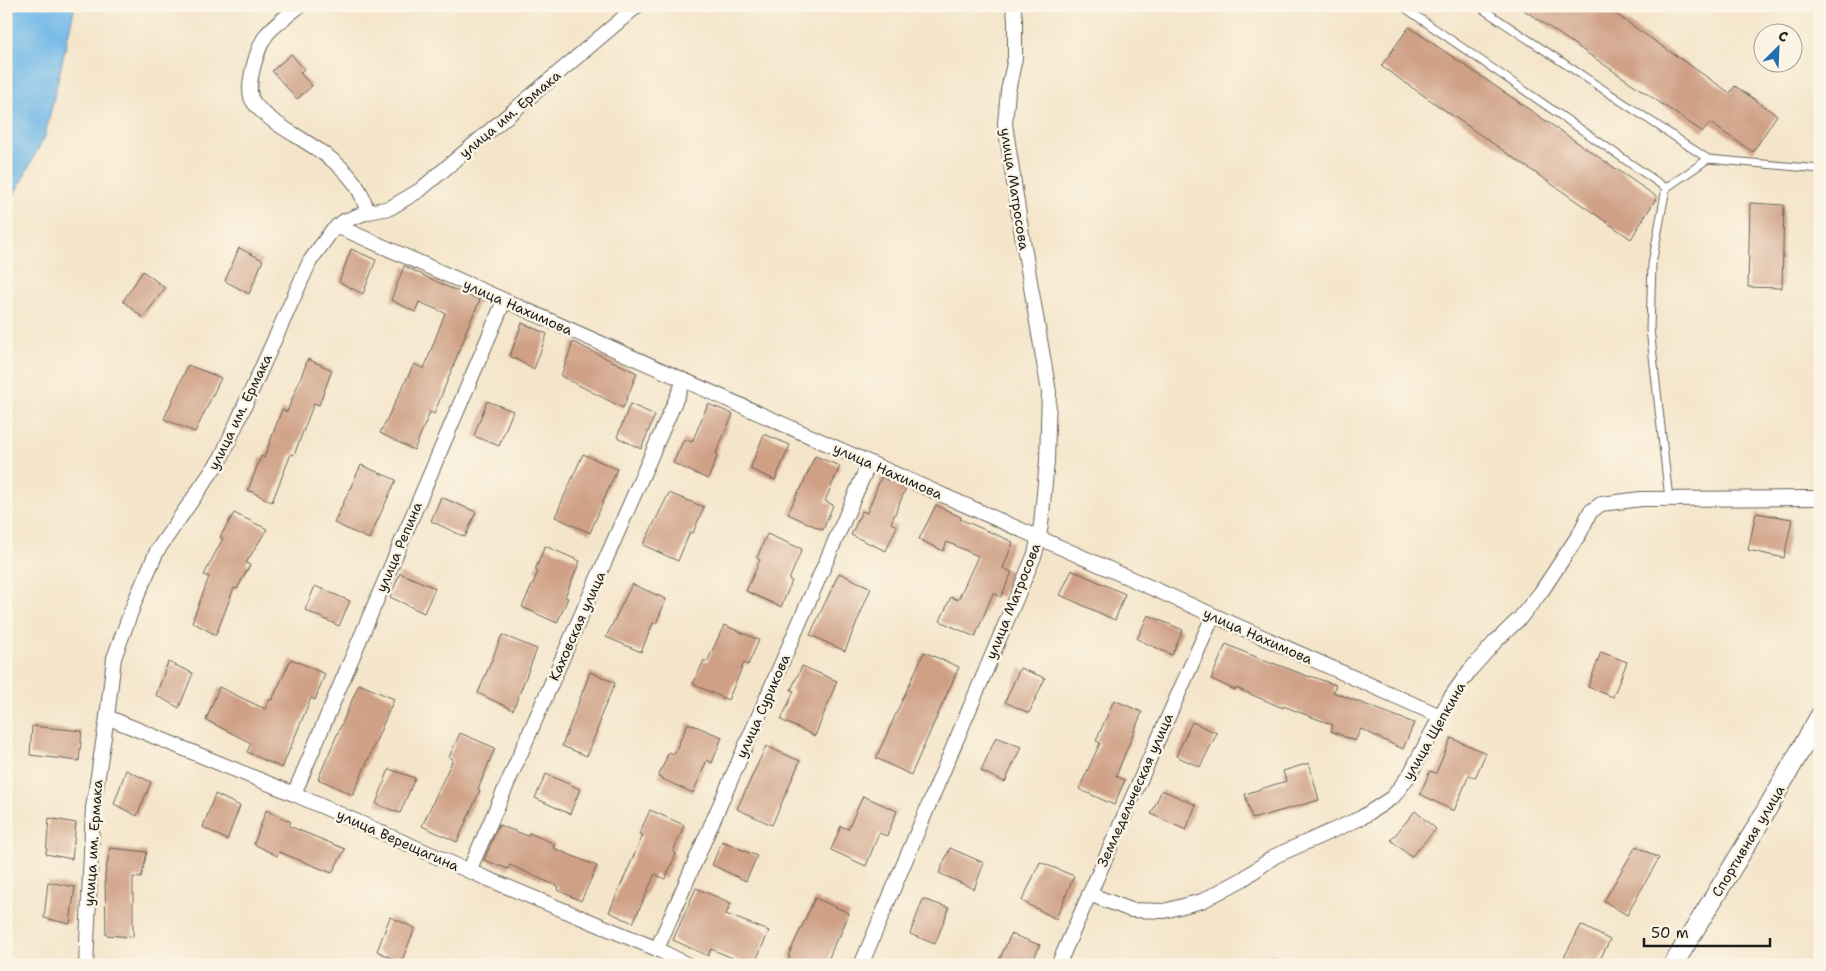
<svg xmlns="http://www.w3.org/2000/svg" width="1826" height="971" font-family="'Shantell Sans',sans-serif">
<style>
.industrial{fill:#d1bfbe}
.water{fill:#70b8e8;stroke:#466a82}
.building{fill:#cfa086}
.lines{fill:none;stroke-linecap:round;stroke-linejoin:round}
.lane-casing{stroke:#686259;stroke-width:9}
.street-casing{stroke:#686259;stroke-width:16}
.secondary-casing{stroke:#686259;stroke-width:21}
.lane{stroke:#fff;stroke-width:7}
.street{stroke:#fff;stroke-width:14}
.secondary{stroke:#fff;stroke-width:19}
.labels{text-anchor:middle;stroke-width:5;stroke-linejoin:round;paint-order:stroke}
.street-label{font-size:14px;fill:#1c1c1c;stroke:#fcf5e5}
</style>
<rect width="100%" height="100%" fill="#fcf5e5"/>
<filter id="ink" filterUnits="userSpaceOnUse"><feTurbulence type="fractalNoise" baseFrequency=".02" numOctaves="2"/><feDisplacementMap in="SourceGraphic" scale="10" xChannelSelector="R" yChannelSelector="G"/><feConvolveMatrix kernelMatrix="1 2 1 2 8 2 1 2 1" color-interpolation-filters="sRGB"/></filter>
<filter id="wash" filterUnits="userSpaceOnUse"><feTurbulence type="fractalNoise" baseFrequency=".0096" numOctaves="4" result="noise"/><feDisplacementMap in="SourceGraphic" scale="20" xChannelSelector="R" yChannelSelector="G"/><feGaussianBlur stdDeviation="1.12" result="paint"/><feColorMatrix in="noise" values="0 0 0 0 0 0 0 0 0 0 0 0 0 0 0 0 0 1.4 0 .05"/><feComposite in="paint" operator="in"/></filter>
<g filter="url(#wash)">
<rect width="100%" height="100%" fill="#f4e5ca"/>
<polygon class="industrial" points="1272,951 1288,965 1262,965"/>
<polygon class="water" points="6,6 75,6 45,136 6,210"/>
<g id="blocks">
<g class="building">
<polygon points="1518,6 1604,6 1730,93 1735,86 1777,115 1753,152 1710,123 1703,132"/>
<polygon points="1409,27 1657,197 1631,239 1381,66"/>
<polygon points="291,54 304,69 300,73 312,86 297,99 272,71"/>
<polygon points="1750,203 1784,205 1782,288 1748,287"/>
<polygon points="239,248 263,260 249,294 225,281"/>
<polygon points="351,249 376,260 363,294 339,282"/>
<polygon points="404,266 448,287 480,300 465,333 466,334 434,414 430,412 414,450 380,433 414,364 424,369 445,313 419,302 415,312 391,300"/>
<polygon points="143,271 165,288 143,318 123,301"/>
<polygon points="522,323 547,334 534,369 510,356"/>
<polygon points="573,342 637,373 623,408 561,376"/>
<polygon points="308,359 332,370 319,405 314,403 294,455 291,454 272,502 248,490 261,456 264,458 282,409 287,412"/>
<polygon points="188,365 221,378 195,432 164,419"/>
<polygon points="487,401 513,411 499,446 474,436"/>
<polygon points="630,404 655,415 641,449 617,437"/>
<polygon points="708,404 733,414 716,453 718,454 708,479 673,463 684,439 692,442"/>
<polygon points="764,434 790,445 775,480 750,469"/>
<polygon points="583,454 617,469 590,533 555,517"/>
<polygon points="815,456 840,466 825,501 833,505 823,530 788,514 799,490 800,491"/>
<polygon points="361,465 396,480 369,539 334,523"/>
<polygon points="881,477 906,488 891,523 897,526 886,551 851,535 862,511 867,513"/>
<polygon points="669,493 704,507 693,533 690,532 678,561 643,545"/>
<polygon points="441,497 476,512 465,537 431,521"/>
<polygon points="936,505 961,517 960,519 1013,542 1003,568 1012,572 1001,597 993,593 975,637 940,621 951,597 958,600 978,556 947,542 943,551 919,539"/>
<polygon points="234,513 267,529 246,563 250,565 237,589 234,588 216,635 192,622 209,577 204,575 223,538 220,537"/>
<polygon points="1756,513 1792,519 1784,558 1748,550"/>
<polygon points="767,534 802,549 789,580 792,581 781,607 746,591 760,560 757,558"/>
<polygon points="545,546 580,561 565,597 568,598 557,623 522,607 538,572 535,570"/>
<polygon points="1072,570 1125,594 1115,620 1060,595"/>
<polygon points="400,573 435,588 424,613 390,597"/>
<polygon points="839,573 871,588 845,651 810,635"/>
<polygon points="632,584 666,599 656,624 653,623 641,652 606,637"/>
<polygon points="315,586 350,601 339,626 305,610"/>
<polygon points="1148,615 1183,630 1172,655 1137,639"/>
<polygon points="724,625 759,640 748,665 744,663 728,700 693,684 704,660 707,662"/>
<polygon points="502,635 537,649 513,710 478,693"/>
<polygon points="1226,644 1272,664 1273,663 1310,677 1310,676 1336,685 1333,692 1414,723 1403,749 1361,729 1355,741 1331,731 1333,725 1283,706 1283,708 1236,688 1235,690 1211,679"/>
<polygon points="924,652 959,667 911,775 876,758"/>
<polygon points="1601,652 1627,662 1613,697 1588,687"/>
<polygon points="291,659 325,674 315,700 311,698 282,768 247,752 251,743 206,720 219,687 265,709 270,699 272,700"/>
<polygon points="168,662 193,673 179,708 156,695"/>
<polygon points="802,666 837,681 815,736 781,720 794,691 791,690"/>
<polygon points="1020,668 1045,678 1029,713 1005,702"/>
<polygon points="590,672 615,683 599,720 601,720 587,756 562,746"/>
<polygon points="359,684 394,699 353,795 318,779"/>
<polygon points="1114,700 1142,712 1116,776 1125,780 1114,805 1079,789 1100,743 1096,741"/>
<polygon points="1192,722 1217,733 1200,767 1176,756"/>
<polygon points="688,723 722,737 712,763 707,760 693,793 658,777 669,752 674,754"/>
<polygon points="32,726 82,731 79,761 30,755"/>
<polygon points="460,733 495,748 478,789 480,790 457,842 422,826 453,759 449,757"/>
<polygon points="996,737 1021,747 1005,782 981,771"/>
<polygon points="1451,738 1486,753 1475,778 1469,775 1454,811 1420,794 1430,771 1436,773"/>
<polygon points="766,746 800,761 772,825 737,809"/>
<polygon points="1309,763 1319,800 1252,819 1245,794 1286,781 1283,771"/>
<polygon points="389,769 415,778 400,813 376,804"/>
<polygon points="126,770 151,782 137,816 114,804"/>
<polygon points="546,774 580,789 570,814 535,798"/>
<polygon points="1162,790 1196,805 1186,830 1151,814"/>
<polygon points="215,794 240,806 227,840 203,827"/>
<polygon points="863,796 897,811 887,836 879,833 866,866 831,850 841,826 848,829"/>
<polygon points="266,810 291,822 289,826 345,849 332,873 279,852 277,856 254,844"/>
<polygon points="650,810 684,825 673,852 676,854 665,879 655,874 633,923 609,912 643,835 639,834"/>
<polygon points="1415,811 1436,829 1411,857 1391,840"/>
<polygon points="49,818 76,823 72,859 46,854"/>
<polygon points="499,825 528,836 529,833 555,844 553,848 597,866 581,901 557,890 559,887 510,865 508,869 484,860"/>
<polygon points="722,841 757,856 746,881 712,865"/>
<polygon points="1636,846 1659,858 1627,915 1604,901"/>
<polygon points="110,848 147,852 141,878 133,877 133,937 106,935 105,875"/>
<polygon points="950,848 984,863 974,889 939,873"/>
<polygon points="1040,862 1074,876 1056,919 1022,901"/>
<polygon points="48,882 75,887 70,924 44,918"/>
<polygon points="696,888 731,903 726,914 769,931 754,965 749,965 711,949 708,956 673,940"/>
<polygon points="815,898 849,913 839,938 837,938 826,965 786,965 790,957 788,956"/>
<polygon points="923,899 949,908 935,944 910,934"/>
<polygon points="390,917 415,928 401,963 377,951"/>
<polygon points="1581,925 1610,940 1597,965 1560,965"/>
<polygon points="1011,934 1040,945 1031,965 997,965"/>
</g>
</g>
</g>
<g filter="url(#ink)">
<use href="#blocks" fill-opacity="0" stroke="#686259" stroke-width="1"/>
<g class="lines">
<defs>
<g id="lane">
<polyline points="1402,6 1666,188"/>
<polyline points="1478,6 1708,159"/>
<polyline points="1669,499 1650,329 1652,264 1666,188 1708,159 1820,169"/>
</g>
<g id="street">
<path d="M 299,6 C 289,15 275,24 267,34 C 258,46 243,90 254,103 C 263,115 277,124 290,132 C 314,147 345,164 359,190 C 363,197 365,205 368,212"/>
<polyline points="337,226 1440,716"/>
<polyline points="107,717 294,794 469,871 657,949 688,965"/>
<polyline points="294,794 504,301"/>
<polyline points="469,871 684,381"/>
<polyline points="1089,894 1131,910 1164,911 1202,901 1243,879 1275,856 1361,818 1393,797 1410,774 1450,698 1470,670 1495,642 1520,618 1541,592 1580,533 1590,512 1601,504 1641,499 1820,498"/>
<polyline points="657,949 869,463"/>
<polyline points="86,965 93,808 107,717 114,658 135,601 157,551 221,458 310,261 331,232 344,221 368,212 390,208 420,190 637,6"/>
<polyline points="861,965 1035,554 1041,525 1047,461 1049,392 1021,229 1005,124 1008,91 1015,58 1015,18 1013,6"/>
<polyline points="1058,965 1213,616"/>
</g>
<polyline id="secondary" points="1673,965 1755,830 1820,716"/>
</defs>
<use href="#lane" class="lane-casing"/>
<use href="#street" class="street-casing"/>
<use href="#secondary" class="secondary-casing"/>
<use href="#lane" class="lane"/>
<use href="#street" class="street"/>
<use href="#secondary" class="secondary"/>
</g>
</g>
<g class="labels">
<g class="street-label">
<text transform="translate(510 114) rotate(-40)" y="5">улица им. Ермака</text>
<text transform="translate(1015 189) rotate(81)" y="5">улица Матросова</text>
<text transform="translate(518 307) rotate(24)" y="5">улица Нахимова</text>
<text transform="translate(240 412) rotate(-64)" y="5">улица им. Ермака</text>
<text transform="translate(888 471) rotate(24)" y="5">улица Нахимова</text>
<text transform="translate(399 547) rotate(-67)" y="5">улица Репина</text>
<text transform="translate(1013 601) rotate(-68)" y="5">улица Матросова</text>
<text transform="translate(577 626) rotate(-66)" y="5">Каховская улица</text>
<text transform="translate(1258 636) rotate(24)" y="5">улица Нахимова</text>
<text transform="translate(763 706) rotate(-66)" y="5">улица Сурикова</text>
<text transform="translate(1434 731) rotate(-60)" y="5">улица Щепкина</text>
<text transform="translate(1135 790) rotate(-66)" y="5">Земледельческая улица</text>
<text transform="translate(398 840) rotate(24)" y="5">улица Верещагина</text>
<text transform="translate(1748 841) rotate(-59)" y="5">Спортивная улица</text>
<text transform="translate(93 843) rotate(-86)" y="5">улица им. Ермака</text>
</g>
</g>
<rect width="1826" height="971" fill="none" stroke="#fcf5e5" stroke-width="25"/>
<g transform="translate(1778 48) rotate(24)"><circle r="24" fill="#fcf5e5" stroke="#a29e95"/>
<path d="M0-4L9 19L0 12L-9 19Z" fill="#1f6fb2"/>
<text y="-8" font-size="14" font-weight="bold" text-anchor="middle" fill="#1c1c1c">С</text>
</g>
<path d="M1644 938v8h126v-8" fill="none" stroke="#1c1c1c" stroke-width="2.5"/>
<text x="1651" y="938" font-size="15" fill="#1c1c1c" stroke="#fcf5e5" stroke-width="4" paint-order="stroke">50 m</text>
</svg>
